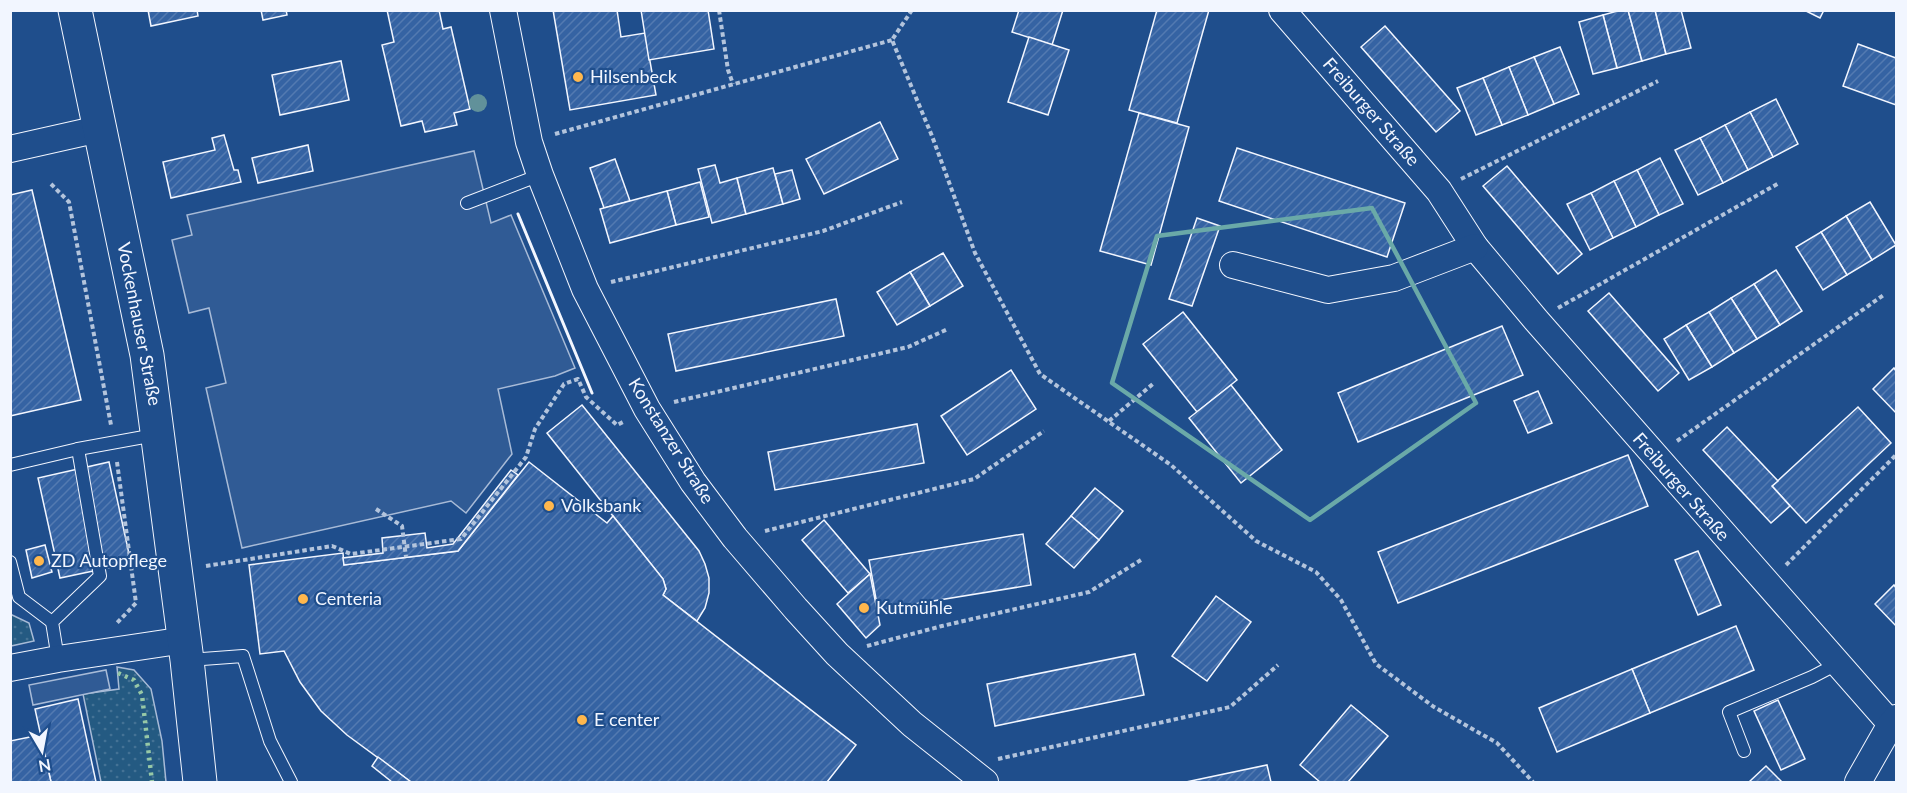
<svg xmlns="http://www.w3.org/2000/svg" width="1907" height="793" font-family="Lato,sans-serif">
<style>
.grass{fill:url(#grass-dots);stroke:#a8bbd7;stroke-width:1.5}
.parking{fill:#305b95;stroke:#a8bbd7;stroke-width:1.5}
.building{fill:url(#building-hatch);stroke:#f2f6ff;stroke-width:1.5}
.lines{fill:none;stroke-linecap:round;stroke-linejoin:round}
.lane-casing{stroke:#f2f6ff;stroke-width:14}
.street-casing{stroke:#f2f6ff;stroke-width:28}
.secondary-casing{stroke:#f2f6ff;stroke-width:35}
.path{stroke:#b3c4dc;stroke-width:4;stroke-dasharray:4.5 3;stroke-linecap:butt}
.lane{stroke:#1f4e8c;stroke-width:12}
.street{stroke:#1f4e8c;stroke-width:26}
.secondary{stroke:#1f4e8c;stroke-width:33}
.hedge{stroke:#97c8a6;stroke-width:4.5;stroke-dasharray:3 4.5;stroke-linecap:butt}
.wall{stroke:#f2f6ff;stroke-width:3}
.tree{fill:#61919a}
.marked{fill:none;stroke:#6aa9a8;stroke-width:4.5;stroke-linejoin:round}
.poi-dot{fill:#ffb74d;stroke:#1f4e8c;stroke-width:2}
.labels{text-anchor:middle;stroke-width:4.5;stroke-linejoin:round;paint-order:stroke}
.poi-label{font-size:18px;fill:#f2f6ff;stroke:#1f4e8c;text-anchor:start}
.street-label{font-size:18px;fill:#f2f6ff;stroke:#1f4e8c}
</style>
<defs>
<pattern id="grass-dots" width="8" height="8" patternUnits="userSpaceOnUse" patternTransform="scale(1.5)"><rect width="8" height="8" fill="#245a82"/><path d="M2 2h.1M6 6h.1" fill="none" stroke="#447295" stroke-width="1.8" stroke-linecap="round"/></pattern>
<pattern id="building-hatch" width="6" height="6" patternUnits="userSpaceOnUse" patternTransform="scale(1.5)"><rect width="6" height="6" fill="#3563a3"/><path d="M-1 1l2-2M0 6l6-6M5 7l2-2" fill="none" stroke="#537ab1"/></pattern>
</defs>
<rect width="100%" height="100%" fill="#1f4e8c"/>
<g class="grass">
<polygon points="10,614 29,623 34,641 11,646"/>
<polygon points="117,667 134,670 151,689 162,741 166,782 101,782 83,694 119,689"/>
</g>
<g class="parking">
<polygon points="474,151 491,223 511,215 575,368 555,376 498,389 512,454 466,513 451,501 242,548 206,388 226,383 209,308 189,313 172,240 192,235 187,215"/>
<polygon points="106,670 110,689 33,705 29,685"/>
</g>
<g class="building">
<polygon points="148,10 197,10 198,16 151,26"/>
<polygon points="261,10 286,10 287,15 263,20"/>
<polygon points="387,10 439,10 443,29 451,27 470,109 454,113 457,125 425,132 422,121 401,126 382,45 394,42"/>
<polygon points="553,10 617,10 621,37 645,33 656,95 570,110"/>
<polygon points="641,10 708,10 714,49 649,60"/>
<polygon points="1019,10 1063,10 1052,45 1012,32"/>
<polygon points="1157,10 1209,10 1177,123 1129,110"/>
<polygon points="1621,10 1628,10 1642,61 1617,68 1603,15"/>
<polygon points="1628,10 1655,10 1666,54 1642,61"/>
<polygon points="1655,10 1681,10 1691,48 1666,54"/>
<polygon points="1804,10 1824,10 1820,18"/>
<polygon points="1603,15 1617,68 1593,74 1579,22"/>
<polygon points="1385,26 1460,111 1436,132 1361,47"/>
<polygon points="1029,37 1069,50 1048,115 1008,102"/>
<polygon points="1858,44 1896,58 1896,105 1843,86"/>
<polygon points="1560,47 1579,94 1554,104 1534,57"/>
<polygon points="1534,57 1554,104 1528,115 1509,67"/>
<polygon points="341,61 349,100 280,115 272,75"/>
<polygon points="1509,67 1528,115 1502,125 1483,78"/>
<polygon points="1483,78 1502,125 1476,135 1457,88"/>
<polygon points="1776,99 1798,144 1773,157 1750,112"/>
<polygon points="1750,112 1773,157 1748,170 1725,125"/>
<polygon points="1139,113 1189,127 1151,265 1100,251"/>
<polygon points="880,122 898,159 824,194 806,159"/>
<polygon points="1725,125 1748,170 1723,183 1700,138"/>
<polygon points="224,135 234,170 238,170 241,182 171,198 163,162 215,150 212,138"/>
<polygon points="1700,138 1723,183 1698,195 1675,150"/>
<polygon points="308,145 313,171 258,183 252,158"/>
<polygon points="1237,148 1405,203 1387,257 1219,201"/>
<polygon points="1660,158 1683,204 1659,215 1637,170"/>
<polygon points="615,159 630,201 604,208 590,168"/>
<polygon points="715,165 720,183 737,178 746,214 712,223 698,169"/>
<polygon points="1507,166 1582,254 1558,274 1483,186"/>
<polygon points="773,168 783,204 746,214 737,178"/>
<polygon points="792,170 800,199 783,204 775,174"/>
<polygon points="1637,170 1659,215 1636,227 1614,181"/>
<polygon points="1614,181 1636,227 1613,238 1591,193"/>
<polygon points="700,182 709,217 676,225 667,191"/>
<polygon points="32,190 81,400 10,416 10,195"/>
<polygon points="667,191 676,225 610,243 600,209"/>
<polygon points="1591,193 1613,238 1590,250 1567,204"/>
<polygon points="1870,202 1896,245 1872,260 1846,216"/>
<polygon points="1846,216 1872,260 1847,275 1821,232"/>
<polygon points="1197,218 1220,226 1192,306 1169,299"/>
<polygon points="1821,232 1847,275 1823,290 1796,247"/>
<polygon points="943,253 963,286 930,306 910,272"/>
<polygon points="1776,270 1802,311 1780,325 1754,284"/>
<polygon points="910,272 930,306 897,325 877,292"/>
<polygon points="1754,284 1780,325 1757,339 1731,298"/>
<polygon points="1609,293 1679,373 1658,391 1588,311"/>
<polygon points="1731,298 1757,339 1734,353 1709,312"/>
<polygon points="836,299 844,336 676,371 668,334"/>
<polygon points="1183,312 1237,380 1197,412 1143,344"/>
<polygon points="1709,312 1734,353 1712,367 1686,325"/>
<polygon points="1686,325 1712,367 1689,380 1664,339"/>
<polygon points="1502,326 1523,375 1358,442 1338,393"/>
<polygon points="1894,368 1896,371 1896,413 1873,389"/>
<polygon points="1011,370 1036,409 967,455 941,416"/>
<polygon points="1231,385 1282,450 1241,483 1189,418"/>
<polygon points="1538,391 1552,423 1528,433 1514,401"/>
<polygon points="582,405 699,551 705,564 709,578 709,593 705,608 697,621 663,595 666,589 663,579 547,433"/>
<polygon points="1858,407 1891,443 1806,523 1772,486"/>
<polygon points="917,424 924,463 775,490 768,452"/>
<polygon points="1727,427 1778,481 1772,486 1790,506 1771,523 1703,450"/>
<polygon points="1628,455 1648,506 1398,603 1378,552"/>
<polygon points="109,462 131,563 60,578 38,478"/>
<polygon points="529,462 607,523 613,516 663,579 666,589 663,595 856,745 827,782 411,782 347,735 321,711 300,682 284,651 260,654 249,565 343,553 344,565 458,551"/>
<polygon points="511,470 518,475 458,551 344,565 343,558 383,553 382,538 425,533 427,548 453,544"/>
<polygon points="1095,488 1123,511 1099,540 1071,516"/>
<polygon points="1071,516 1099,540 1074,568 1046,544"/>
<polygon points="824,520 870,574 848,593 802,540"/>
<polygon points="1023,534 1031,585 878,610 869,560"/>
<polygon points="45,545 52,572 32,578 26,550"/>
<polygon points="1698,551 1721,605 1698,615 1675,560"/>
<polygon points="870,574 880,625 866,638 837,604"/>
<polygon points="1894,585 1896,588 1896,626 1875,604"/>
<polygon points="1216,596 1251,622 1207,681 1172,656"/>
<polygon points="1736,626 1754,670 1650,713 1632,669"/>
<polygon points="1135,654 1144,695 995,726 987,684"/>
<polygon points="1632,669 1650,713 1557,752 1539,708"/>
<polygon points="78,699 96,782 51,782 35,709"/>
<polygon points="1778,700 1805,759 1781,770 1754,711"/>
<polygon points="1351,705 1388,736 1348,782 1320,782 1300,765"/>
<polygon points="40,735 51,782 10,782 10,741"/>
<polygon points="378,757 411,782 392,782 372,766"/>
<polygon points="1267,765 1271,782 1186,782"/>
<polygon points="1766,766 1782,782 1749,782"/>
</g>
<g class="lines">
<defs>
<g id="lane">
<polyline points="467,203 540,175"/>
<polyline points="10,465 78,449 155,435"/>
<polyline points="10,562 19,597 52,622"/>
<polyline points="58,659 52,622 100,576 78,449"/>
<polyline points="189,660 243,656 270,741 291,782"/>
<polyline points="1744,751 1729,712 1812,677 1837,664"/>
</g>
<g id="street">
<polyline points="503,10 529,142 540,175 585,289 647,409 693,482 735,538 796,609 837,654 912,724 985,782"/>
<polyline points="1282,10 1439,191 1475,247 1536,320 1891,724"/>
<polyline points="10,149 99,129"/>
<polyline points="1233,265 1328,290 1394,278 1475,247"/>
<polyline points="10,668 58,659 185,640"/>
<polyline points="1858,782 1891,724 1896,718"/>
</g>
<polyline id="secondary" points="75,10 147,355 187,660 200,782"/>
</defs>
<use href="#lane" class="lane-casing"/>
<use href="#street" class="street-casing"/>
<use href="#secondary" class="secondary-casing"/>
<g class="path">
<polyline points="719,10 728,70 733,84"/>
<polyline points="912,10 892,40 932,136 975,253 1040,374 1171,465 1256,541 1316,572 1341,600 1376,664 1434,707 1497,743 1533,782"/>
<polyline points="555,134 892,40"/>
<polyline points="1461,179 1658,81"/>
<polyline points="51,184 69,202 111,425"/>
<polyline points="611,282 823,231 902,202"/>
<polyline points="1558,308 1779,183"/>
<polyline points="674,402 908,347 948,329"/>
<polyline points="1109,421 1154,383"/>
<polyline points="1677,441 1885,294"/>
<polyline points="117,462 136,603 117,623"/>
<polyline points="376,509 402,526 406,557"/>
<polyline points="765,531 974,479 1044,431"/>
<polyline points="1786,565 1896,455"/>
<polyline points="206,566 332,546 351,554 461,539 526,457 535,429 564,384 578,379 586,397 617,425 623,422"/>
<polyline points="867,646 942,626 1089,592 1141,560"/>
<polyline points="998,759 1230,707 1278,665"/>
</g>
<use href="#lane" class="lane"/>
<use href="#street" class="street"/>
<use href="#secondary" class="secondary"/>
<polyline class="hedge" points="118,673 134,680 142,695 152,782"/>
<polyline class="wall" points="518,214 592,393"/>
</g>
<circle class="tree" cx="478" cy="103" r="9"/>
<path class="marked" d="M 1372,208 L 1476,403 L 1310,520 L 1112,383 L 1157,236 Z"/>
<g class="poi-dot">
<circle cx="578" cy="77" r="6"/>
<circle cx="549" cy="506" r="6"/>
<circle cx="39" cy="561" r="6"/>
<circle cx="303" cy="599" r="6"/>
<circle cx="864" cy="608" r="6"/>
<circle cx="582" cy="720" r="6"/>
</g>
<g class="labels">
<g class="poi-label">
<text x="590" y="83">Hilsenbeck</text>
<text x="561" y="512">Volksbank</text>
<text x="51" y="567">ZD Autopflege</text>
<text x="315" y="605">Centeria</text>
<text x="876" y="614">Kutmühle</text>
<text x="594" y="726">E center</text>
</g>
<g class="street-label">
<text transform="translate(1371 112) rotate(49)" y="6">Freiburger Straße</text>
<text transform="translate(139 324) rotate(79)" y="6">Vockenhauser Straße</text>
<text transform="translate(671 441) rotate(58)" y="6">Konstanzer Straße</text>
<text transform="translate(1681 487) rotate(49)" y="6">Freiburger Straße</text>
</g>
</g>
<rect width="1907" height="793" fill="none" stroke="#f2f6ff" stroke-width="24"/>
<g transform="translate(42 751) rotate(170)" stroke="#1f4e8c" stroke-width="4.5" paint-order="stroke">
<path d="M0-4.5L10 22L0 15L-10 22Z" fill="#f2f6ff"/>
<text y="-9" font-size="16" font-weight="bold" text-anchor="middle" fill="#f2f6ff">N</text>
</g>
</svg>
